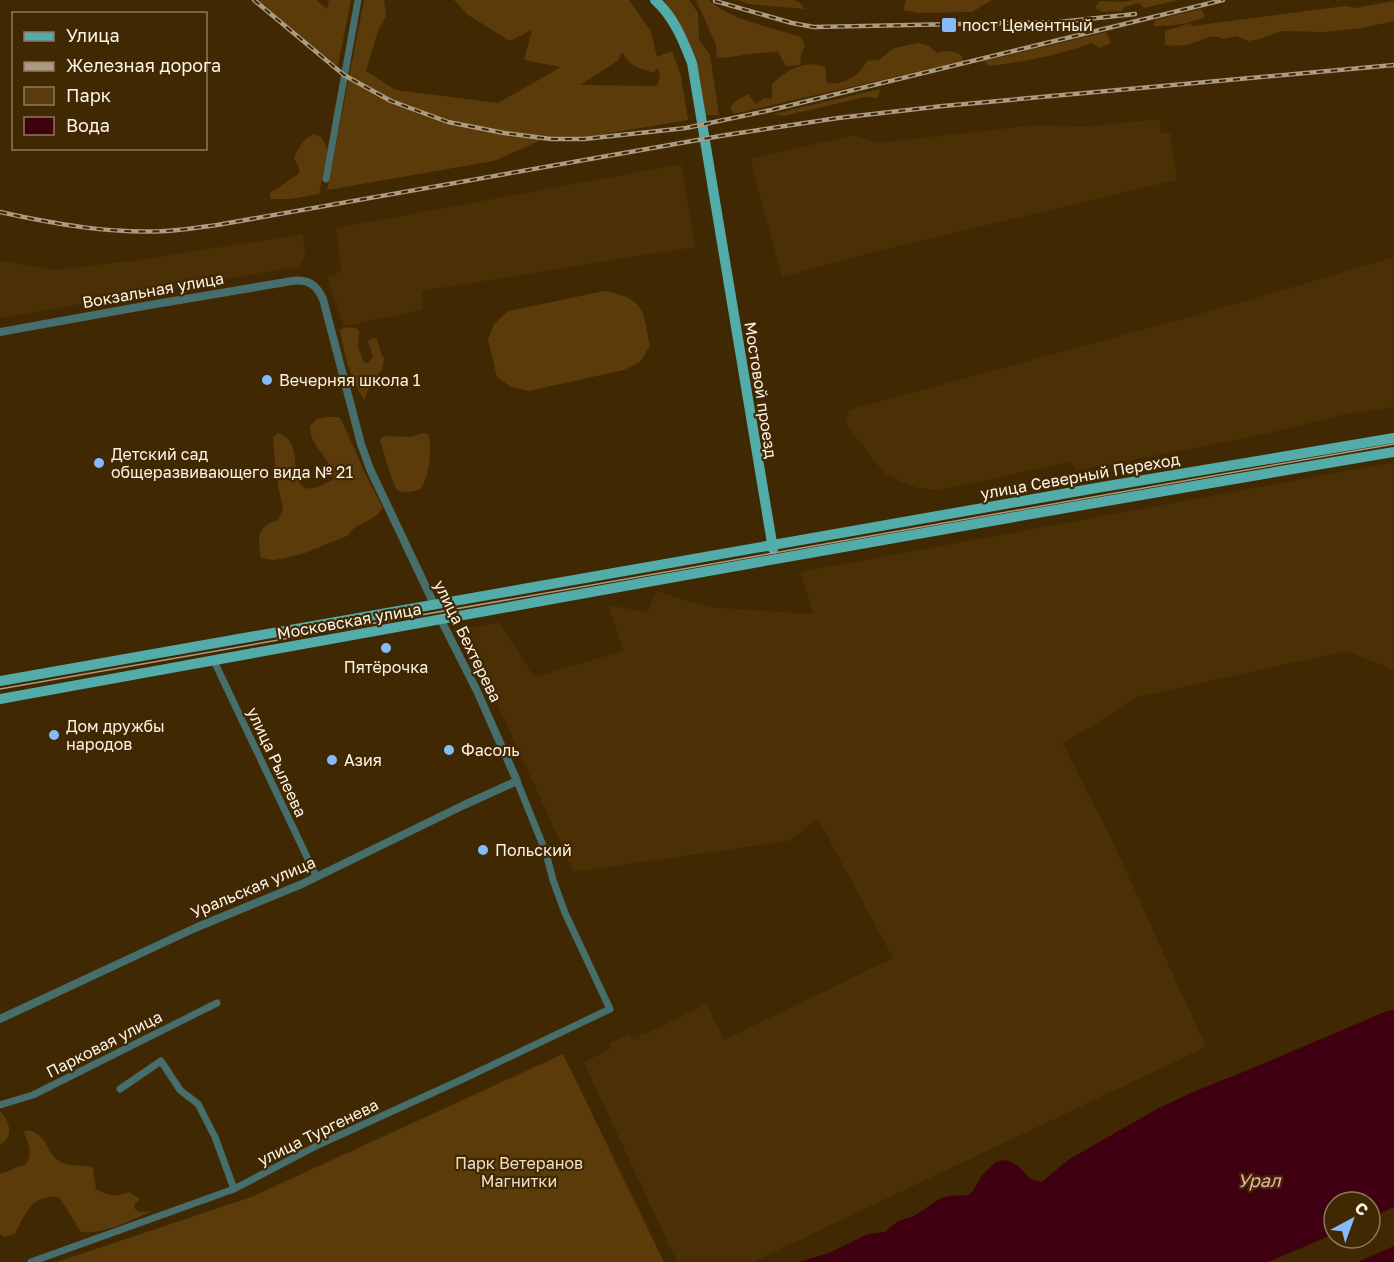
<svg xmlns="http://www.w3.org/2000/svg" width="1394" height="1262" font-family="'Golos Text',sans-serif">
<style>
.built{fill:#4b3005}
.green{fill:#5b3b0a;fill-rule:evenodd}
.water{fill:#3f0011}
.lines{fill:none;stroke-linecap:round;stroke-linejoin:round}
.minor{stroke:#456e6c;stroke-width:7}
.tertiary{stroke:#456e6c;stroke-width:8}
.primary{stroke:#52aca9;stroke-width:10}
.tram{stroke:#ab9b83;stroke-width:1.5}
.rail-casing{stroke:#ab9b83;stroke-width:4.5}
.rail{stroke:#402803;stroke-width:2;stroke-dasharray:7;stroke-linecap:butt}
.poi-dot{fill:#85bbfb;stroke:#402803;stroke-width:2}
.labels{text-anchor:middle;stroke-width:4.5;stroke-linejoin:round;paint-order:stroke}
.poi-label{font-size:16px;fill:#fdf3e6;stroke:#402803;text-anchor:start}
.street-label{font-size:16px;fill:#fdf3e6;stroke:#402803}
.park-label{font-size:16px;fill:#f1dec7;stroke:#402803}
.water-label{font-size:18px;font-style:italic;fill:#edaeb4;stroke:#402803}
</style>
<rect width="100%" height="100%" fill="#402803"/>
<g class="built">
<polygon points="1159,119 1161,133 1170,133 1177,180 873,252 782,277 750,159 853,135 877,143 1035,125 1082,127"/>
<polygon points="681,164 695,247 422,291 423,310 344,326 327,277 341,272 336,228"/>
<polygon points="303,234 305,255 300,266 0,318 0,261 55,270 139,260"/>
<polygon points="1394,257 1394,407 1346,414 1261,435 1076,471 1069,462 941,490 918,488 901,482 884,473 846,424 849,410 1218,309"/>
<polygon points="1394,462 1394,670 1346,651 1138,697 1063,744 1114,844 1206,1047 753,1262 677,1262 584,1063 611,1047 609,1043 630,1033 633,1040 638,1039 641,1034 647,1033 706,1004 724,1040 893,958 818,819 788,841 574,872 463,629 499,622 534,677 623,651 608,605 647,612 656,591 708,607 813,614 800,572"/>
</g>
<g class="green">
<polygon points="257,0 316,0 327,9 329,0 351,0 338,66"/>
<path d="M 364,0 L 384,0 L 386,16 L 378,31 L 366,71 L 396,90 L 498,103 L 561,67 L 524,60 L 532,30 L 510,41 L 468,15 L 454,0 L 629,0 L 651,31 L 657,57 L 672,51 L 681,76 L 688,120 L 588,137 L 548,137 L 494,161 L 327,190 ZM 622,52 C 629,66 639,68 653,73 L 658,68 L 660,77 L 657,86 L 580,85 L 619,60 Z"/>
<polygon points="664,0 689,0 698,13 699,40 710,55 719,115 704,115 676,18"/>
<path d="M 696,0 L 709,0 C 733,21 771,27 801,37 L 805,46 L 801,54 L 800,65 L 786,66 L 778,52 C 755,52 738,57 717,58 L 716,45 Z"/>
<polygon points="738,0 794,0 800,3 805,9 748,4"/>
<polygon points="906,0 992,0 972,12 919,13 903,10"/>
<polygon points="1136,0 1178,0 1144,8 1138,3 1125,7 1121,11 1102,12 1095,8 1099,1 1121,2"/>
<path d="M 1394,1 L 1394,21 L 1362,28 L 1325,32 L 1281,31 L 1260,39 L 1248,41 L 1237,36 L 1223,39 C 1212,32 1201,41 1190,44 C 1182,46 1173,46 1165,45 L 1165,31 L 1191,23 L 1192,26 L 1345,6 L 1356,8 Z"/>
<path d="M 1201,9 L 1205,17 C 1188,24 1172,26 1154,26 L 1155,20 Z"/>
<path d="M 1106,32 L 1111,43 L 1099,48 L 1092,43 C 1058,55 1025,62 989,66 L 984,61 Z"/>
<path d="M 918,43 L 929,46 L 937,53 C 947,50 954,50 962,56 L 963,61 L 734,114 L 730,108 L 733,103 L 748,94 L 756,104 L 764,98 L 772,99 L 772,84 C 787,70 805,59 825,67 L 827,83 C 845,85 858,77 867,61 L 879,60 L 894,48 Z"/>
<polygon points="880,89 878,98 865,97 784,116 773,114"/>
<path d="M 314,134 L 322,138 L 328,150 L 319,194 L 291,199 L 270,199 L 270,193 C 272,190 275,190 278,188 C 285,184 289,178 298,175 L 300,170 L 294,158 C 299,147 303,139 314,134 Z"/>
<path d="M 605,291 C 645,299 643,309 650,346 L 640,362 L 624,370 L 529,391 L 511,387 L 497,377 L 488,340 L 494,324 L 508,311 Z"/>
<path d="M 347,327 L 356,328 L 359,331 L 358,347 L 364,363 L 368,363 L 373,357 L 368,341 L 372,338 L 377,339 L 380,351 L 384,358 L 382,370 L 373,380 L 364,400 C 350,379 344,354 340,330 Z"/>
<path d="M 326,417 L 339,417 L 342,421 L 365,473 L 383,508 L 376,516 L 354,528 L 347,536 L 305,553 L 285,558 L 274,560 L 261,558 C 258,537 256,527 278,520 L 283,510 L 276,474 L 273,438 L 278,433 C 281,435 284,436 287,438 C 305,454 281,511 334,479 C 333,458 309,447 310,426 L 317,419 Z"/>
<path d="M 423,433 L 428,434 C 433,444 429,481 420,489 C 416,491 410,492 406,492 C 403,492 399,492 397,490 C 393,486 382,447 380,440 L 384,436 L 410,437 Z"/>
<polygon points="563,1054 664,1262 57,1262 251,1197"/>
<path d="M 0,1111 C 10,1121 14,1137 0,1145 Z"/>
<path d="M 29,1130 C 50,1138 45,1151 59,1161 C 69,1168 82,1163 93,1168 L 96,1189 C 109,1196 116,1197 129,1192 L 140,1199 L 134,1205 L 135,1209 L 139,1212 L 152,1211 C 129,1221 106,1234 81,1232 L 59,1197 C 31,1195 26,1213 15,1234 L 4,1237 L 0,1234 L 0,1174 C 9,1172 16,1166 25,1165 C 34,1155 28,1143 24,1132 Z"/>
</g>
<g class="water">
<polygon points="1394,1010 1394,1207 1370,1218 1370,1202 1334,1202 1334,1234 1268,1262 799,1262 829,1253 868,1234 885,1232 898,1221 914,1216 941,1198 949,1196 968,1195 973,1191 982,1175 996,1162 1002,1160 1010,1161 1018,1166 1030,1179 1042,1182 1068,1160 1157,1109 1193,1092 1253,1068 1387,1011"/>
<polygon points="1394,1246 1394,1262 1358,1262"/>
</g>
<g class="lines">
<g class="minor">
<polyline points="326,179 358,0"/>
<polyline points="213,659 316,876"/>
<polyline points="120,1089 161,1061 180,1090 198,1104 215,1137 234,1189"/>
<polyline points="0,1105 33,1095 217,1003"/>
<polyline points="31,1262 234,1189 318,1145 463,1079 610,1009 565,913 553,880 546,853 517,781"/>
</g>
<g class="tertiary">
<path d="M 0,332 L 144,306 L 292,281 C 308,279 316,284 323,299 L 361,444 L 370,469 L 434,604"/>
<polyline points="0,1019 195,928 302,884 464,805 517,781 477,691 441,620"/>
</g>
<g class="primary">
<path d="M 655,0 C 674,17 683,40 692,63 L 773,549"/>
<polyline points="0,681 1102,487 1394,438"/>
<path d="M 0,699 C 464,615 928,530 1394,452"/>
</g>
<polyline class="tram" points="0,689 1394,444"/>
<defs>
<g id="rail">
<polyline points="254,0 344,75 391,101 448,122 504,133 551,139 584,139 686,128 771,110 1223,0"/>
<polyline points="715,1 792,23 814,27 1059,22 1135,14"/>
<path d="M 0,212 C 54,224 110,234 166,231 C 183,230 200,227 217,225 L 726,135 L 838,118 L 943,106 L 1394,65"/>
</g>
</defs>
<use href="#rail" class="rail-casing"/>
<use href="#rail" class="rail"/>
</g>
<g class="poi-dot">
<rect x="941" y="17" width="16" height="16" rx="3"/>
<circle cx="267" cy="380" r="6"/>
<circle cx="99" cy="463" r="6"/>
<circle cx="386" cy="648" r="6"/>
<circle cx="54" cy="735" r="6"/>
<circle cx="449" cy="750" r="6"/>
<circle cx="332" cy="760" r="6"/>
<circle cx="483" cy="850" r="6"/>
</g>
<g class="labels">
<g class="poi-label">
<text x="962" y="31">пост Цементный</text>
<text x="279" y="386">Вечерняя школа 1</text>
<text x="111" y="460">Детский сад<tspan x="111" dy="18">общеразвивающего вида № 21</tspan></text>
<text x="386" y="673" text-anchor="middle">Пятёрочка</text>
<text x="66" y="732">Дом дружбы<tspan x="66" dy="18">народов</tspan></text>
<text x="461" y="756">Фасоль</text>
<text x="344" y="766">Азия</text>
<text x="495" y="856">Польский</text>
</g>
<g class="street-label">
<text transform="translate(153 290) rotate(-10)" y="6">Вокзальная улица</text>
<text transform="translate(761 390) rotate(81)" y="6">Мостовой проезд</text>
<text transform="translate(1080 476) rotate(-10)" y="6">улица Северный Переход</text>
<text transform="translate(349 621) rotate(-10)" y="6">Московская улица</text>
<text transform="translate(468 641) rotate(64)" y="6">улица Бехтерева</text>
<text transform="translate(277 762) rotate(65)" y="6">улица Рылеева</text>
<text transform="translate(253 887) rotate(-23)" y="6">Уральская улица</text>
<text transform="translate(104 1044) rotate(-27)" y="6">Парковая улица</text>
<text transform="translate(318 1132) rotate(-26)" y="6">улица Тургенева</text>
</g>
<g class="park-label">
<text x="519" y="1169">Парк Ветеранов<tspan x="519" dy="18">Магнитки</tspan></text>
</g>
<g class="water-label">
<text x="1259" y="1187">Урал</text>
</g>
</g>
<rect x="12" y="12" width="195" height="138" fill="#402803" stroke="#8c795e" stroke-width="1.5"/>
<rect x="24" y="32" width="30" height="9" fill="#52aca9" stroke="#8c795e" stroke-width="1.5"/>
<text x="66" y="42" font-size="18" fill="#fdf3e6">Улица</text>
<rect x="24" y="62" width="30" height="9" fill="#ab9b83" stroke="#8c795e" stroke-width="1.5"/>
<text x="66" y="72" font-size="18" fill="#fdf3e6">Железная дорога</text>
<rect x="24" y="87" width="30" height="18" fill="#5b3b0a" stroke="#8c795e" stroke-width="1.5"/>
<text x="66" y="102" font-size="18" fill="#fdf3e6">Парк</text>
<rect x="24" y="117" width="30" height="18" fill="#3f0011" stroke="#8c795e" stroke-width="1.5"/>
<text x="66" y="132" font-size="18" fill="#fdf3e6">Вода</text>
<g transform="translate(1352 1220) rotate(41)"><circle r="28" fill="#402803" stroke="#8c795e" stroke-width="1.5"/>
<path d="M0-4.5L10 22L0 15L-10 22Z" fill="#85bbfb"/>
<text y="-9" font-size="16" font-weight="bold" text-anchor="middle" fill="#fdf3e6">С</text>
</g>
</svg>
